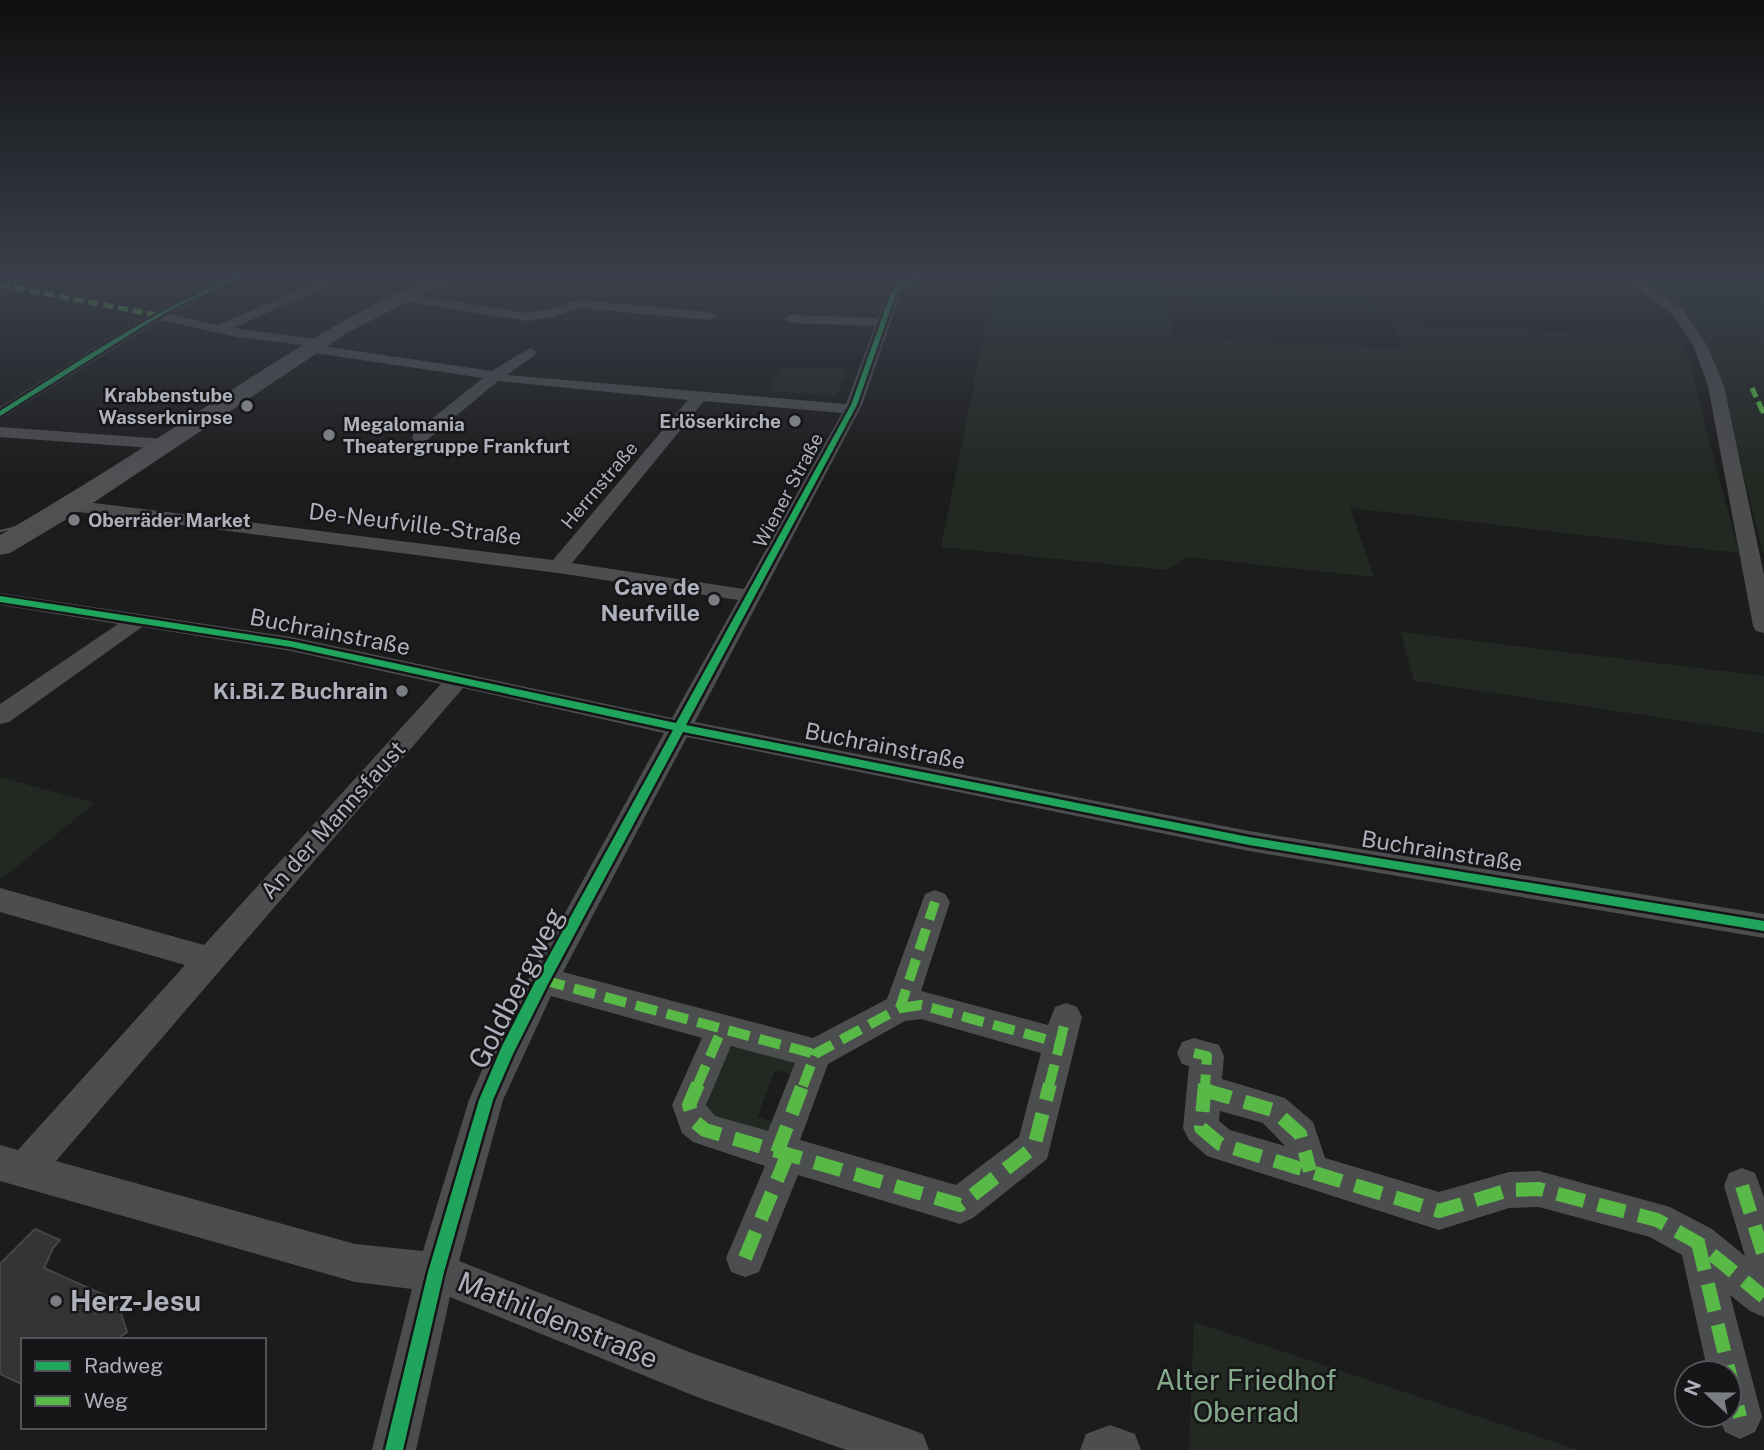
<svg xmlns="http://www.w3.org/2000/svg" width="1764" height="1450" font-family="'Public Sans',sans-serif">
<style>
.green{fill:#222923}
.building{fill:#343434;stroke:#444548;stroke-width:2}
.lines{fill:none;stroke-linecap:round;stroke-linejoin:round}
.minor{fill:#4c4d4f;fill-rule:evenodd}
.secondary{fill:#505053;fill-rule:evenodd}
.tram{stroke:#515255;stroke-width:2}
.quiet-far3{stroke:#58b947;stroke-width:5;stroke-dasharray:10 5;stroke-linecap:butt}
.quiet-far2{stroke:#58b947;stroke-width:6;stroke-dasharray:13 6;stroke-linecap:butt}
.quiet-far1{stroke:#58b947;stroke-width:10;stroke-dasharray:22 10;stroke-linecap:butt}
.quiet{stroke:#58b947;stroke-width:14;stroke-dasharray:28 14;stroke-linecap:butt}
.cycleway-casing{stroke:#161618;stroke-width:5}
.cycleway{fill:#20a55d;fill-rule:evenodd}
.poi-dot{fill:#7b7d84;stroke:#161618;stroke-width:2.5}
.labels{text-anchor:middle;stroke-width:5;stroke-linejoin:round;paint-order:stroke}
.far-poi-label{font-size:19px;font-weight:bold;fill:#aeb1bc;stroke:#161618;text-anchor:end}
.far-street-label{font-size:19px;fill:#aeb1bc;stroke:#161618}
.street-label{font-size:23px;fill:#aeb1bc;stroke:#161618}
.poi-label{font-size:23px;font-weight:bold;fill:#aeb1bc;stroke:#161618;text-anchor:end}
.near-street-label{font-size:28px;fill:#aeb1bc;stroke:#161618}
.near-poi-label{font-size:28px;font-weight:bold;fill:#aeb1bc;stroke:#161618;text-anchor:start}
.near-park-label{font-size:28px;fill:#85a78a;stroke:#161618}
</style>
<rect width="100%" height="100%" fill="#1c1c1c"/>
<g class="green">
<polygon points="1633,276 1764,276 1764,557 1721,382 1707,347 1687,312 1669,297"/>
<polygon points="1048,280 1371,293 1379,312 1169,302 1173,337 1406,349 1392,325 1682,337 1739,553 1350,508 1374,577 1187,557 1167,570 941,547 994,284 1046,284"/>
<polygon points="782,368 848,369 836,396 767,391"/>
<polygon points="1401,632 1764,676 1764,733 1414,681"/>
<polygon points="0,777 95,803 0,880"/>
<polygon points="740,1044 793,1061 795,1075 775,1070 757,1117 778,1123 767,1133 712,1120 702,1110 728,1050"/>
<polygon points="1194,1322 1578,1450 1189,1450"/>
</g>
<polygon class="building" points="35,1229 60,1240 53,1248 44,1268 109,1297 95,1313 119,1307 127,1332 116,1340 23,1340 23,1385 0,1374 0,1264"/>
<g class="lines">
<g class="minor">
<path d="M 232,276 L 248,276 L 170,314 L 218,325 L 330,276 L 345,276 L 343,279 L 233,328 L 317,339 L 322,340 L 322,346 L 492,371 L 530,348 L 537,352 L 535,355 L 507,375 L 846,404 L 875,326 L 791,323 L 784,319 L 791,315 L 878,318 L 890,287 L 914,276 L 929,276 L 901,292 L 862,405 L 695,722 L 1249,831 L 1764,914 L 1764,938 L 1249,851 L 687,737 L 563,972 L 813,1038 L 887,999 L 925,894 L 935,890 L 945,894 L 950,902 L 921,991 L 1048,1025 L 1055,1007 L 1066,1003 L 1077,1007 L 1082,1017 L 1047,1159 L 973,1218 L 960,1224 L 798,1175 L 759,1272 L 745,1277 L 731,1272 L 726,1258 L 765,1166 L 693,1142 L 682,1133 L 672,1105 L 702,1038 L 551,996 L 503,1100 L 459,1261 L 697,1355 L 907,1428 L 923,1434 L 929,1450 L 846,1450 L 697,1397 L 450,1297 L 416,1450 L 372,1450 L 412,1289 L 355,1282 L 0,1181 L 0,1145 L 18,1150 L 185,965 L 0,912 L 0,888 L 204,945 L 441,684 L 291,651 L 142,627 L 9,722 L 0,724 L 0,704 L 118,624 L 0,605 L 0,593 L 291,637 L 672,718 L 738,600 L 558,573 L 63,510 L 61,506 L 63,502 L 70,500 L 553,560 L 688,400 L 498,381 L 426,441 L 414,441 L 412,437 L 414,433 L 483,378 L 308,352 L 303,351 L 303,345 L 237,337 L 160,320 L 0,419 L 0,407 C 76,360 149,309 232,276 ZM 704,401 L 842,413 L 744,589 L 572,563 ZM 463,688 L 664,733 L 495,1040 L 469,1100 L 423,1251 L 355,1244 L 56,1161 ZM 921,1019 L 1041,1053 L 1019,1137 L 956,1185 L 800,1140 L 828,1064 L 905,1021 ZM 731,1046 L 795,1063 L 768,1131 L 715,1116 L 706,1105 Z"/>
<polygon points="1620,276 1634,276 1683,309 1708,347 1724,386 1764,575 1764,633 1756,631 1753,626 1708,386 1694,347 1673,315"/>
<polygon points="401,293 527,313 547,310 579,300 709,312 716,316 709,320 580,308 549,318 527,321 396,300 396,294"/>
<polygon points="0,427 165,439 173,444 165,449 0,437"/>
<path d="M 1194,1038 L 1219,1045 L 1224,1056 L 1222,1079 L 1285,1098 L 1313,1122 L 1325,1158 L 1439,1192 L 1509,1172 L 1539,1171 L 1670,1207 L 1712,1229 L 1745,1256 L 1724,1186 L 1729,1173 L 1742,1168 L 1755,1173 L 1764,1197 L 1764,1317 L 1750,1311 L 1730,1295 L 1762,1417 L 1755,1432 L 1740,1439 L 1725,1432 L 1718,1415 L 1729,1415 L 1729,1373 L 1708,1373 L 1682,1255 L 1650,1237 L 1539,1207 L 1509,1208 L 1439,1230 L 1207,1156 L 1189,1140 L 1183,1128 L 1189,1066 L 1182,1064 L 1177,1053 L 1182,1042 ZM 1220,1111 L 1263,1123 L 1285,1146 L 1230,1130 L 1219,1121 Z"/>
<polygon points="1110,1425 1135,1434 1141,1450 1080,1450 1086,1434"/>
</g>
<path class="secondary" d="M 436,276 L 459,276 L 456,280 L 408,301 L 347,333 L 87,507 L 10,553 L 0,555 L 0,535 C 74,492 146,446 218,399 C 290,352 356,309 436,276 Z"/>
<polyline class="tram" points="0,531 49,519 68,510 343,329 453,276"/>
<g class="quiet-far3">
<polyline points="0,285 156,315"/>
<polyline points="1752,388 1762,410"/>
</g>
<polyline class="quiet-far2" points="1762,408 1764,413"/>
<g class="quiet-far1">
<polyline points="543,980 815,1054"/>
<polyline points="900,1008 921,1005 1060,1043 1066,1017"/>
<polyline points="1194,1053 1207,1056 1205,1086"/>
<polyline points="697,1086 722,1029"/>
<polyline points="803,1086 815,1054 900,1008 935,902"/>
<polyline points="1049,1086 1060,1043"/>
</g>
<g class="quiet">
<polyline points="698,1084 689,1105 694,1121 705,1130 960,1205 1034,1147 1050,1084"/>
<polyline points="1205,1084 1201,1128 1220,1144 1439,1211 1509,1190 1539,1189 1657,1220 1698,1243 1764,1297"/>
<polyline points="1204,1090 1273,1110 1300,1134 1310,1171"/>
<polyline points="777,1153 803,1084"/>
<polyline points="1742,1186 1764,1256"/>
<polyline points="1698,1243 1740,1417"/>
<polyline points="745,1258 787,1156"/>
</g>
<defs>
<g id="cycleway">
<path d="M 239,276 L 245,276 L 180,305 L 150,322 L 0,416 L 0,411 C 78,362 153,310 239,276 Z"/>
<polygon points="920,276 926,276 897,291 857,405 686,725 1249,837 1764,921 1764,931 1249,845 683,732 548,984 513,1054 493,1100 444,1272 403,1450 385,1450 428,1272 479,1100 502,1046 538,976 673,730 291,647 0,602 0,596 291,641 676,723 851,405 892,290"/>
</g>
</defs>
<use href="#cycleway" class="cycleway-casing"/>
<use href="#cycleway" class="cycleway"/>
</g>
<linearGradient id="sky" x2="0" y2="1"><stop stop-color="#0f0f0f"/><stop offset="0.58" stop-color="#3a404b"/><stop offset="1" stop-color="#3a404b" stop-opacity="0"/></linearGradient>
<rect width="1764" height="478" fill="url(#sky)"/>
<g class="poi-dot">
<circle cx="247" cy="406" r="7"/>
<circle cx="795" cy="421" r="7"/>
<circle cx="329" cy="435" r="7"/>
<circle cx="74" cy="520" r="7"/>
<circle cx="714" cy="600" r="7"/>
<circle cx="402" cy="691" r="7"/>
<circle cx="56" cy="1301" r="7"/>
</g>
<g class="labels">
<g class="far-poi-label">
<text x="233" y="402">Krabbenstube<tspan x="233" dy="22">Wasserknirpse</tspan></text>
<text x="781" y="428">Erlöserkirche</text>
<text x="343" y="431" text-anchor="start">Megalomania<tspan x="343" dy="22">Theatergruppe Frankfurt</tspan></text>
<text x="88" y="527" text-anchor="start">Oberräder Market</text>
</g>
<g class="far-street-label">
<text transform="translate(599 485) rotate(-50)" y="7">Herrnstraße</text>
<text transform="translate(788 490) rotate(-62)" y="7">Wiener Straße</text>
</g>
<g class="street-label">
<text transform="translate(415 524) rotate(7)" y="8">De-Neufville-Straße</text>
<text transform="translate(330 632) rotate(11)" y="8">Buchrainstraße</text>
<text transform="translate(885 746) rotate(11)" y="8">Buchrainstraße</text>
<text transform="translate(333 820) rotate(-48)" y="8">An der Mannsfaust</text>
<text transform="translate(1442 851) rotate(9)" y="8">Buchrainstraße</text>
</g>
<g class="poi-label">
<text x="700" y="595">Cave de<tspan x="700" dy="26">Neufville</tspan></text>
<text x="388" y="699">Ki.Bi.Z Buchrain</text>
</g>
<g class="near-street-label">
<text transform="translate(516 988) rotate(-63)" y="10">Goldbergweg</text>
<text transform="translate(558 1320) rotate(22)" y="10">Mathildenstraße</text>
</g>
<g class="near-poi-label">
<text x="70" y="1311">Herz-Jesu</text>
</g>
<g class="near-park-label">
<text x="1246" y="1390">Alter Friedhof<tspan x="1246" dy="32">Oberrad</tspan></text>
</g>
</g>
<rect x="21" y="1338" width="245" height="91" fill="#161618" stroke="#53545a" stroke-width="2"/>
<rect x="35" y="1361" width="35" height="10" fill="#20a55d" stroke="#53545a" stroke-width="2"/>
<text x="84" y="1373" font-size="21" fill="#aeb1bc">Radweg</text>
<rect x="35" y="1396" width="35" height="10" fill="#58b947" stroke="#53545a" stroke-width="2"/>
<text x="84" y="1408" font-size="21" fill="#aeb1bc">Weg</text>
<g transform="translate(1708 1394) rotate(292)"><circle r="33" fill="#161618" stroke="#53545a" stroke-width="2"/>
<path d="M0-5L12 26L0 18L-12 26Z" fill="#7b7d84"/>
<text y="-10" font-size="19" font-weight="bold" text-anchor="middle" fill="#aeb1bc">N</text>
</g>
</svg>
